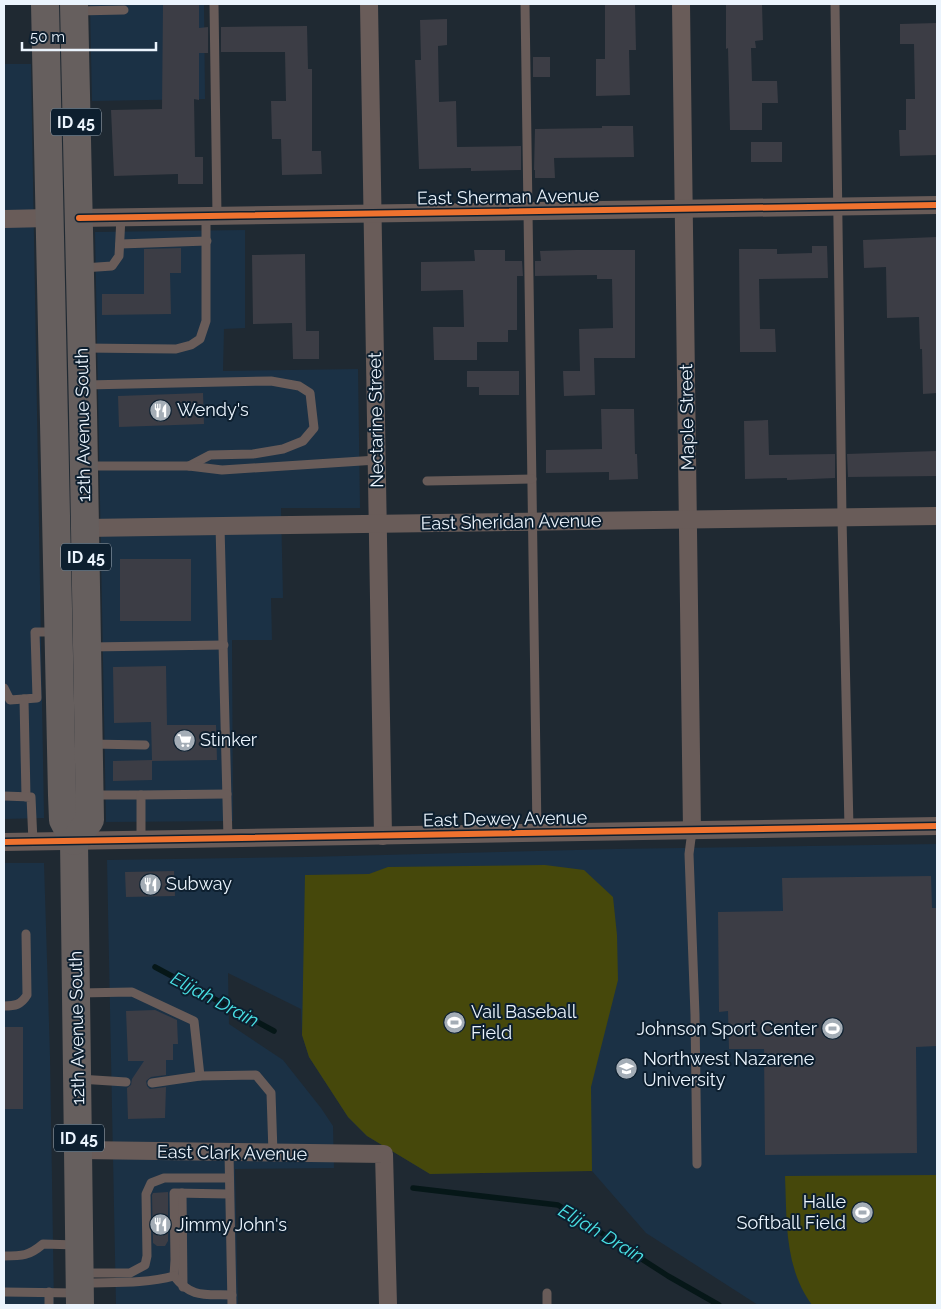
<svg xmlns="http://www.w3.org/2000/svg" width="941" height="1309" font-family="Raleway,sans-serif">
<style>
.built{fill:#1b3145}
.green{fill:#46480b}
.lines{fill:none;stroke-linecap:round;stroke-linejoin:round}
.stream{stroke:#061718;stroke-width:5.5}
.building{fill:#3c3d45}
.lane{stroke:#695c59;stroke-width:9}
.street{stroke:#695c59;stroke-width:18}
.primary{stroke:#665f5e;stroke-width:28}
.cycleway-casing{stroke:#0d1f2f;stroke-width:9}
.cycleway{stroke:#ef722f;stroke-width:6}
.labels{text-anchor:middle;stroke-width:4;stroke-linejoin:round;paint-order:stroke}
.shield{fill:#0d1f2f;stroke:#a8b4bf;stroke-width:1}
.shield-label{font-size:16px;font-weight:bold;fill:#ebf4fd}
.street-label{font-size:18px;fill:#ebf4fd;stroke:#0d1f2f}
.poi-label{font-size:18px;fill:#ebf4fd;stroke:#0d1f2f;text-anchor:start}
.water-label{font-size:19px;font-style:italic;fill:#49e0e4;stroke:#0d1f2f}
</style>
<rect width="100%" height="100%" fill="#1f2932"/>
<g class="built">
<polygon points="90,4 204,4 205,99 92,101"/>
<polygon points="4,64 31,64 44,818 4,819"/>
<polygon points="245,230 245,328 224,329 223,371 358,369 360,508 281,508 283,598 271,598 272,640 232,640 233,821 106,822 95,232"/>
<polygon points="937,844 937,1305 758,1305 646,1233 592,1171 430,1174 367,1136 348,1117 309,1057 302,1035 301,1009 228,973 229,1024 283,1060 321,1108 333,1126 334,1168 235,1169 238,1305 116,1305 107,860 306,857 615,849"/>
<polygon points="4,863 44,863 50,1056 54,1305 4,1305"/>
</g>
<g class="green">
<polygon points="545,865 584,870 613,897 617,935 618,980 591,1087 592,1171 430,1174 367,1136 348,1117 309,1057 302,1035 305,875 369,874 388,867"/>
<path d="M 937,1175 L 937,1305 L 812,1305 C 784,1267 787,1221 785,1176 Z"/>
</g>
<g class="lines">
<g class="stream">
<polyline points="155,967 274,1031"/>
<polyline points="413,1188 558,1205 668,1276 719,1305"/>
</g>
</g>
<g class="building">
<polygon points="163,4 199,4 199,28 208,27 208,53 199,53 199,100 194,99 195,157 203,157 203,184 178,184 178,174 114,176 111,110 162,109"/>
<polygon points="605,4 635,4 636,50 629,50 630,95 596,96 596,59 605,59"/>
<polygon points="726,4 762,4 763,40 755,41 756,48 751,48 752,81 777,81 778,103 762,103 762,130 730,130 728,48 726,49"/>
<polygon points="447,19 447,45 438,46 439,102 456,101 457,147 521,146 521,170 471,171 471,168 419,169 415,60 421,60 420,20"/>
<polygon points="937,23 937,155 900,156 899,130 906,130 906,99 915,99 914,44 900,44 900,24"/>
<polygon points="307,26 308,69 312,69 312,151 321,151 322,174 282,175 281,139 272,139 271,101 286,101 285,52 221,52 221,27"/>
<rect x="533" y="57" width="17" height="20"/>
<polygon points="602,126 633,126 634,157 554,158 555,178 535,178 535,170 534,170 535,129 602,128"/>
<rect x="751" y="142" width="31" height="20"/>
<polygon points="937,237 937,393 923,394 922,349 920,349 919,317 887,318 886,267 864,268 863,240"/>
<polygon points="812,246 827,246 828,278 759,279 760,329 775,329 776,352 740,352 739,249 777,249 777,254 812,253"/>
<polygon points="181,248 181,273 170,273 171,314 102,315 102,294 144,294 144,249"/>
<polygon points="474,250 505,250 505,261 522,261 523,276 517,276 517,330 508,330 508,342 477,342 477,360 434,360 433,327 464,327 463,290 421,291 421,262 475,261"/>
<polygon points="576,250 635,250 635,358 594,358 595,395 564,396 563,371 580,371 579,329 613,328 612,279 597,279 597,275 535,276 535,261 541,261 540,251"/>
<polygon points="305,254 306,331 319,331 319,359 293,359 292,323 253,324 252,255"/>
<polygon points="467,371 519,371 519,395 479,395 479,387 467,387"/>
<polygon points="203,393 204,424 119,427 118,396"/>
<polygon points="601,409 634,409 635,454 637,454 638,479 609,480 609,472 546,473 546,450 602,449"/>
<polygon points="768,420 769,455 835,454 835,478 787,480 787,478 745,479 744,421"/>
<polygon points="937,451 937,476 848,477 847,454"/>
<rect x="120" y="559" width="71" height="62"/>
<polygon points="166,666 167,725 216,725 217,760 152,761 152,780 113,781 113,761 152,760 151,722 114,723 113,667"/>
<polygon points="174,871 175,896 126,897 125,872"/>
<polygon points="931,876 932,908 937,908 937,1046 916,1047 917,1153 765,1155 764,1049 729,1049 728,1011 719,1012 718,912 783,911 782,878"/>
<polygon points="155,1010 177,1020 178,1044 173,1044 173,1060 166,1060 166,1075 151,1077 146,1081 147,1086 150,1089 166,1087 165,1118 128,1119 127,1088 131,1085 132,1079 144,1061 128,1061 126,1011"/>
<rect x="4" y="1027" width="19" height="82"/>
<polygon points="168,1192 168,1241 165,1246 157,1246 153,1243 152,1195 153,1193"/>
</g>
<g class="lines">
<g class="lane">
<polyline points="214,4 217,216"/>
<polyline points="525,4 537,833"/>
<polyline points="835,4 842,518 849,828"/>
<polyline points="77,11 124,10"/>
<polyline points="120,244 207,241"/>
<polyline points="83,268 112,266 119,256 121,217"/>
<polyline points="84,348 176,349 191,345 200,339 206,321 206,216"/>
<polyline points="86,385 271,381 299,386 310,393 314,428 303,441 283,449 253,454 210,455 189,466"/>
<polyline points="87,466 189,466 222,470 377,460"/>
<polyline points="427,481 532,479"/>
<polyline points="220,526 228,839"/>
<polyline points="89,647 224,645"/>
<polyline points="4,688 10,700 37,698 35,632 56,632"/>
<polyline points="24,699 26,797"/>
<polyline points="91,744 145,745"/>
<polyline points="93,795 141,795"/>
<polyline points="4,796 31,797 33,842"/>
<polyline points="692,831 689,854 695,1015 697,1164"/>
<polyline points="141,840 141,795 227,794"/>
<polyline points="79,993 132,992 194,1021 200,1076"/>
<path d="M 4,1006 C 15,1006 21,1005 27,995 L 26,934"/>
<polyline points="79,1079 126,1082"/>
<polyline points="152,1083 200,1076 256,1075 271,1093 273,1153"/>
<polyline points="229,1153 232,1305"/>
<polyline points="182,1193 183,1287"/>
<path d="M 229,1194 L 174,1193 L 175,1260 L 174,1276 C 192,1299 205,1294 232,1295"/>
<path d="M 4,1256 C 22,1256 29,1256 43,1244 L 77,1245"/>
<polyline points="83,1273 130,1273 145,1265 147,1256 146,1194 151,1183 164,1178 229,1178"/>
<path d="M 83,1283 C 113,1282 145,1284 174,1276"/>
<polyline points="4,1292 76,1293"/>
<polyline points="547,1293 547,1305"/>
<polyline points="49,1305 49,1292"/>
</g>
<g class="street">
<polyline points="369,4 383,836"/>
<polyline points="681,4 692,831"/>
<polyline points="79,218 937,205"/>
<polyline points="4,219 49,218"/>
<polyline points="85,528 937,516"/>
<polyline points="4,842 937,826"/>
<polyline points="79,1150 384,1154 388,1305"/>
</g>
<g class="primary">
<polyline points="45,4 62,795 63,820 74,841 80,1305"/>
<polyline points="74,4 83,411 90,820 74,841"/>
</g>
<defs>
<g id="cycleway">
<polyline points="79,218 937,205"/>
<polyline points="4,842 937,826"/>
</g>
</defs>
<use href="#cycleway" class="cycleway-casing"/>
<use href="#cycleway" class="cycleway"/>
</g>
<defs>
<symbol id="restaurant-disc" viewBox="-11 -11 22 22"><circle r="9.5" fill="#a4adb6" stroke="#0d1f2f"/><path d="M-5-6h1v4h1v-4h1v4h1v-4h1v5L-1.5 .5V6h-2V.5L-5-1ZM5-6V6H3V1.5H1.5Q1.5-4 5-6Z" fill="#fff"/></symbol>
<symbol id="supermarket-disc" viewBox="-11 -11 22 22"><circle r="9.5" fill="#a4adb6" stroke="#0d1f2f"/><path d="M-6-5.5h2.5l.6 2H6L4.5 2H-2.5L-4.4-4H-6ZM-1.5 3.2a1.3 1.3 0 1 0 .1 0ZM3 3.2a1.3 1.3 0 1 0 .1 0Z" fill="#fff"/></symbol>
<symbol id="stadium-disc" viewBox="-11 -11 22 22"><circle r="9.5" fill="#a4adb6" stroke="#0d1f2f"/><path d="M0-5a6.5 5 0 1 0 0 10a6.5 5 0 1 0 0-10ZM-3.5-1.8h7v3.6h-7Z" fill="#fff"/></symbol>
<symbol id="university-disc" viewBox="-11 -11 22 22"><circle r="9.5" fill="#a4adb6" stroke="#0d1f2f"/><path d="M0-5L7-2L0 1L-7-2ZM-4 1L0 2.5L4 1V4Q0 6-4 4Z" fill="#fff"/></symbol>
</defs>
<g fill-rule="evenodd">
<use href="#restaurant-disc" x="148" y="398" width="25" height="25"/>
<use href="#supermarket-disc" x="172" y="728" width="25" height="25"/>
<use href="#restaurant-disc" x="138" y="872" width="25" height="25"/>
<use href="#stadium-disc" x="442" y="1010" width="25" height="25"/>
<use href="#stadium-disc" x="820" y="1016" width="25" height="25"/>
<use href="#university-disc" x="614" y="1056" width="25" height="25"/>
<use href="#stadium-disc" x="850" y="1200" width="25" height="25"/>
<use href="#restaurant-disc" x="148" y="1212" width="25" height="25"/>
</g>
<g class="labels">
<g class="shield">
<rect x="51" y="108.5" width="50" height="27" rx="4"/>
<rect x="61" y="543.5" width="50" height="27" rx="4"/>
<rect x="54" y="1124.5" width="50" height="27" rx="4"/>
</g>
<g class="shield-label">
<text x="76" y="128">ID 45</text>
<text x="86" y="563">ID 45</text>
<text x="79" y="1144">ID 45</text>
</g>
<g class="street-label">
<text transform="translate(508 197) rotate(-1)" y="6">East Sherman Avenue</text>
<text transform="translate(687 417) rotate(-91)" y="6">Maple Street</text>
<text transform="translate(376 420) rotate(-91)" y="6">Nectarine Street</text>
<text transform="translate(83 425) rotate(-91)" y="6">12th Avenue South</text>
<text transform="translate(511 522) rotate(-1)" y="6">East Sheridan Avenue</text>
<text transform="translate(505 819) rotate(-1)" y="6">East Dewey Avenue</text>
<text transform="translate(77 1028) rotate(-91)" y="6">12th Avenue South</text>
<text transform="translate(232 1153) rotate(1)" y="6">East Clark Avenue</text>
</g>
<g class="poi-label">
<text x="177" y="416">Wendy's</text>
<text x="200" y="746">Stinker</text>
<text x="166" y="890">Subway</text>
<text x="471" y="1018">Vail Baseball<tspan x="471" dy="21">Field</tspan></text>
<text x="817" y="1035" text-anchor="end">Johnson Sport Center</text>
<text x="643" y="1065">Northwest Nazarene<tspan x="643" dy="21">University</tspan></text>
<text x="846" y="1208" text-anchor="end">Halle<tspan x="846" dy="21">Softball Field</tspan></text>
<text x="176" y="1231">Jimmy John's</text>
</g>
<g class="water-label">
<text transform="translate(215 999) rotate(28)" y="7">Elijah Drain</text>
<text transform="translate(602 1233) rotate(31)" y="7">Elijah Drain</text>
</g>
</g>
<rect width="941" height="1309" fill="none" stroke="#ebf4fd" stroke-width="10"/>
<path d="M22 42v8h134v-8" fill="none" stroke="#ebf4fd" stroke-width="2.5"/>
<text x="30" y="42" font-size="15" fill="#ebf4fd" stroke="#0d1f2f" stroke-width="4" paint-order="stroke">50 m</text>
</svg>
